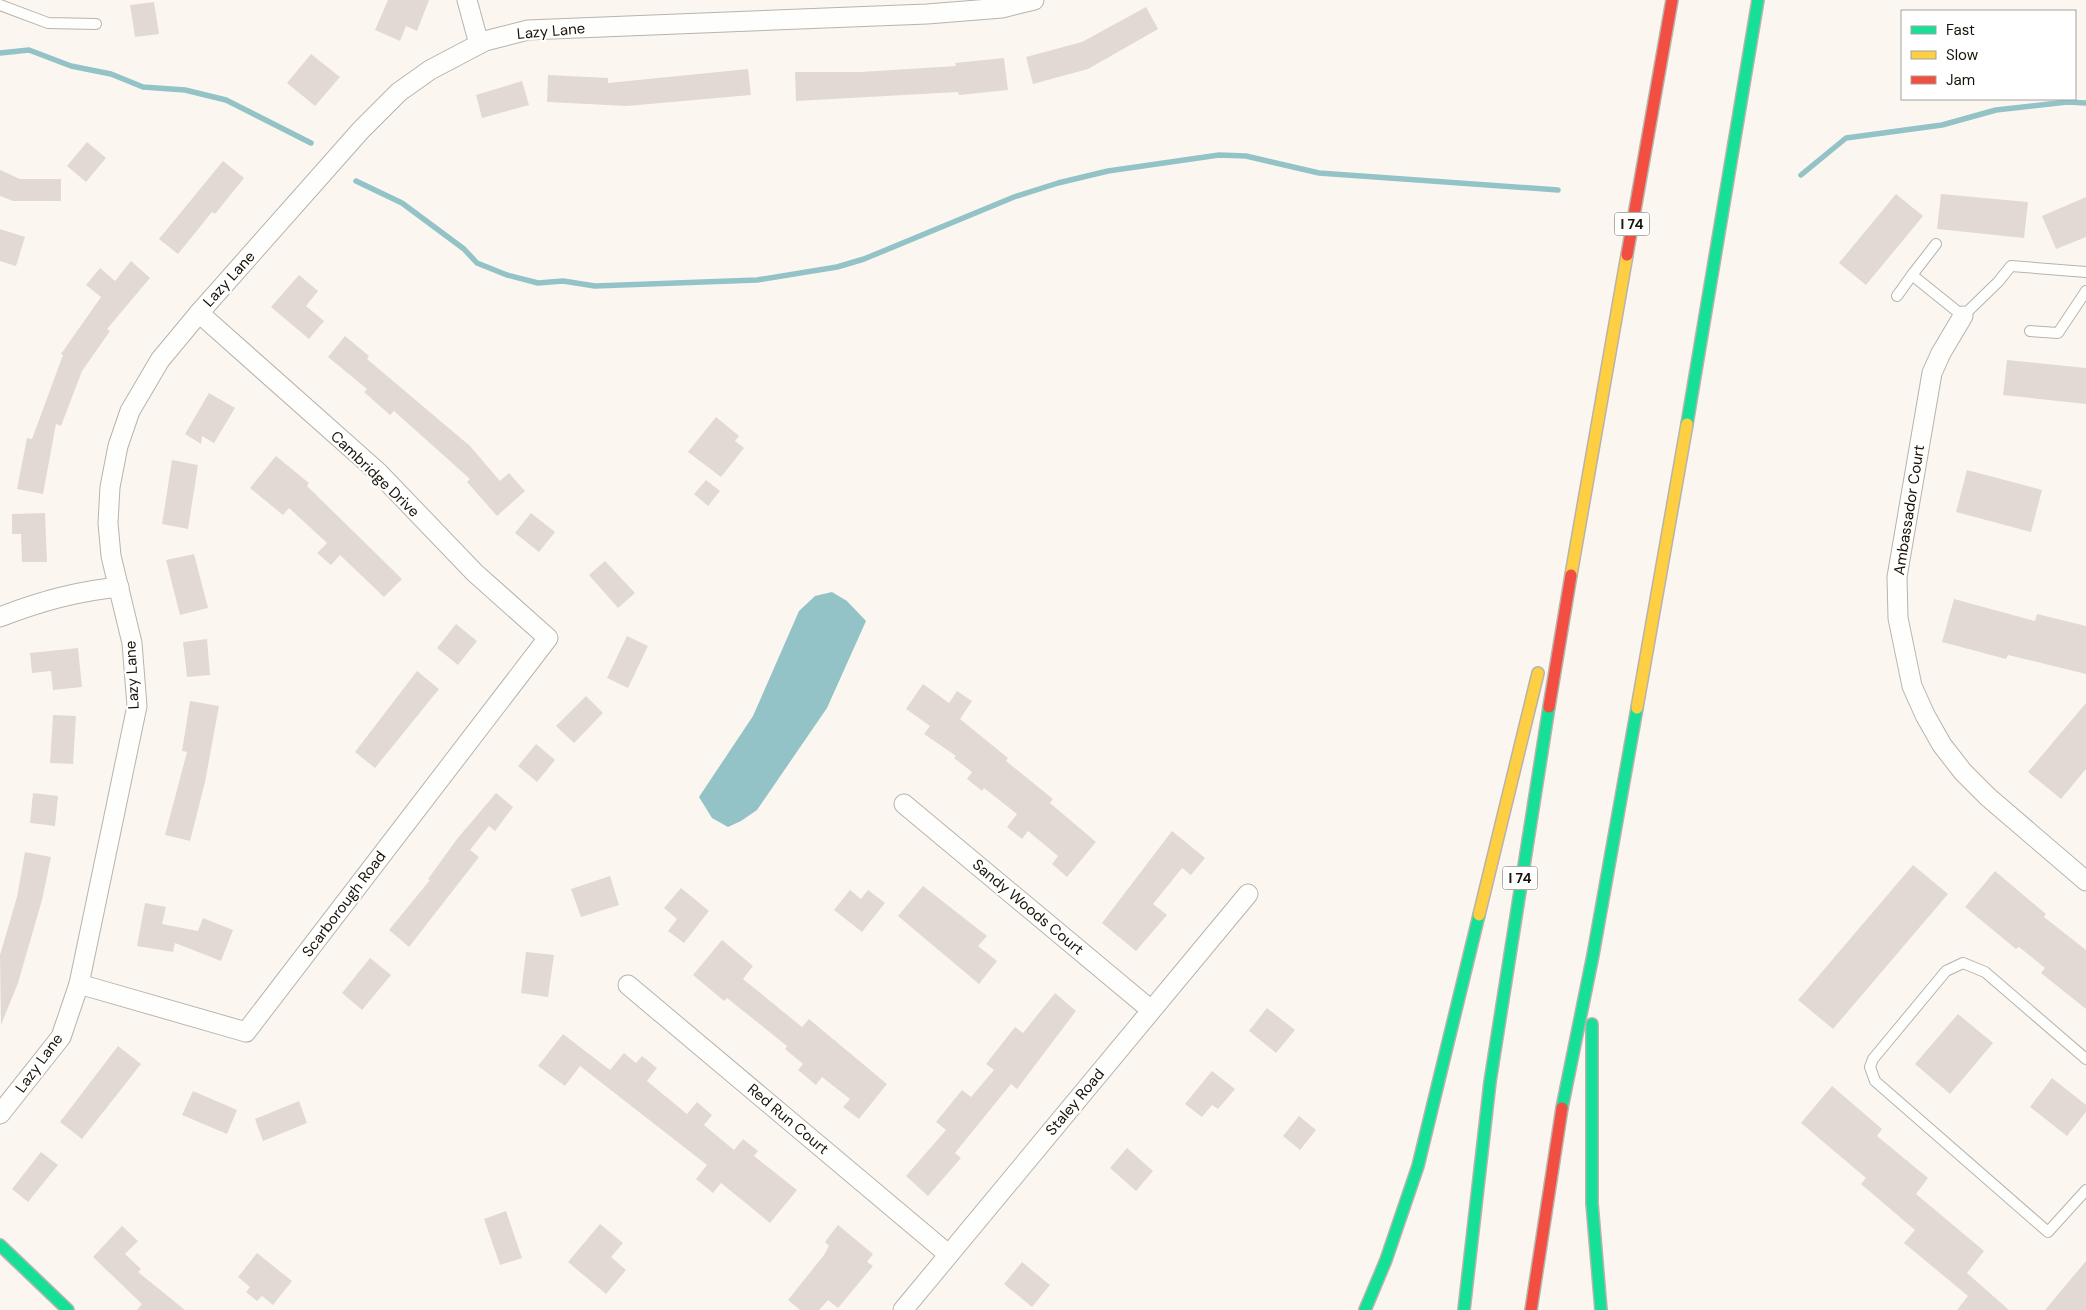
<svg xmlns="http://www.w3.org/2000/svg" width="2086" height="1310" font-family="'DM Sans',sans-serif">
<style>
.water{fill:#93c3c6}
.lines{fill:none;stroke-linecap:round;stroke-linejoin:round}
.stream{stroke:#93c3c6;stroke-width:5.5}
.building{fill:#e2d9d5}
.lane-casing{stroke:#b8b3ab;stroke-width:12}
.street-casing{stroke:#b8b3ab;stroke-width:21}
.fast-casing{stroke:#b8b3ab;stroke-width:14}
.slow-casing{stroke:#b8b3ab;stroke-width:14}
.jam-casing{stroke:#b8b3ab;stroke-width:14}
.lane{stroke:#fefefd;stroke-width:10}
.street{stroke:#fefefd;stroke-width:19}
.fast{stroke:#16e098;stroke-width:11}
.slow{stroke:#ffcf43;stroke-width:11}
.jam{stroke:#f24e42;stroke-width:11}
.labels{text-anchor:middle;stroke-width:4.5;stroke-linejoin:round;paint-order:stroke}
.shield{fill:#fff;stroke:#5d5a51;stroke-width:1}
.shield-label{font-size:14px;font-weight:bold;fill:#181307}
.street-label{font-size:15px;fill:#181307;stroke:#fff}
</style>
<rect width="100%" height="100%" fill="#fbf7f0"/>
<polygon class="water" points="832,592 847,601 866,621 827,708 757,810 741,821 728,827 712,818 699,797 753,716 799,611 815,596"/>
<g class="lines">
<g class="stream">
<polyline points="0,53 29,50 71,66 111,74 143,87 185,90 226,100 311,143"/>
<polyline points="1801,175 1846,138 1942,125 1996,110 2067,102 2086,103"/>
<polyline points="356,181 402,203 464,249 477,263 507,275 538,283 563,281 595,286 757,280 837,267 864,259 1014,197 1058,183 1108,171 1219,155 1246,156 1319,173 1558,190"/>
</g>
</g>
<g class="building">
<polygon points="388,0 429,0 417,31 406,26 400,41 375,30"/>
<polygon points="154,2 159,34 135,37 130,5"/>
<polygon points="1146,7 1158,29 1088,69 1033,84 1026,57 1082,42"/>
<polygon points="311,54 340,77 315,106 287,83"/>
<polygon points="1004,58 1008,90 959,95 958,92 796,101 795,72 860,72 956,66 955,63"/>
<polygon points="748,69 751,95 627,106 547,102 548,75 608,78 608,83"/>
<polygon points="522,81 529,105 482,118 476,95"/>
<polygon points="87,142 106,158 86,182 67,166"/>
<polygon points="223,161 244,178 215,214 212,212 178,254 159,239"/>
<polygon points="0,170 20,179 61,179 61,201 13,201 0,196"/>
<polygon points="1896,194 1923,216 1866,285 1839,263"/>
<polygon points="1941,194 2028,202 2024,238 1937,229"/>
<polygon points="2086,197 2086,237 2056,249 2042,216"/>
<polygon points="0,229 25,237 16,266 0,261"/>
<polygon points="131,261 150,278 107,329 110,331 82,371 61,426 56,424 43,494 17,489 27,438 32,439 63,355 61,354 101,297 86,285 100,268 115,281"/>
<polygon points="299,275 318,291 306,306 324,321 309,339 271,307"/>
<polygon points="345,336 369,356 367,359 470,446 500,481 509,473 525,491 497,516 467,482 470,479 394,411 390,415 364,392 367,389 328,357"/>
<polygon points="2007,360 2086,368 2086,404 2003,395"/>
<polygon points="209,393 235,408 214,443 202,436 201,444 185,434"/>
<polygon points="716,417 739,436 735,441 744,448 721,477 688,452"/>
<polygon points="276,456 309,483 307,486 402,579 384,597 340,555 331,565 317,553 327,543 289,508 283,515 250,488"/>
<polygon points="172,460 198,465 188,529 162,524"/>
<polygon points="1967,470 2042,490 2031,532 1956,512"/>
<polygon points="706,480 720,491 708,506 694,494"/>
<polygon points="45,513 47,562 22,562 21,534 12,534 12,514"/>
<polygon points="531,513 555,532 539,552 515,533"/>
<polygon points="194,554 208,608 180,615 166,560"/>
<polygon points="605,561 635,593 618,608 589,575"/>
<polygon points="1954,599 2035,621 2037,614 2086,626 2086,674 2008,655 2006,659 1942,642"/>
<polygon points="456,624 477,641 458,665 437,648"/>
<polygon points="627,636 648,646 628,688 607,678"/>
<polygon points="207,639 210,675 187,677 183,642"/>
<polygon points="78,648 82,687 53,690 51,671 32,673 30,653"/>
<polygon points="417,671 439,689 375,768 355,752"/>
<polygon points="923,684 949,703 957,691 972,701 960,719 1008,758 1006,761 1053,799 1050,803 1096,842 1067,877 1052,864 1058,856 1028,831 1022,839 1007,827 1017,814 984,788 982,791 967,779 972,772 954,758 956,756 924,734 930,726 906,709"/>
<polygon points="586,696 603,713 574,743 556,726"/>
<polygon points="190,701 219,706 205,782 190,841 165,835 187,752 182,751"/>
<polygon points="2086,703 2086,769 2061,799 2028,772"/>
<polygon points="53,715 76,716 73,764 50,763"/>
<polygon points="536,744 555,760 537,782 518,766"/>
<polygon points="33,793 58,796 55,826 30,823"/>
<polygon points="496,793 513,807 495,831 489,826 470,850 479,857 409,947 389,930 430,880 428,879 457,839"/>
<polygon points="1172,831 1205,858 1191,875 1182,868 1153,904 1167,915 1136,951 1102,923"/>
<polygon points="25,852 51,857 42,900 18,983 1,1025 0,955 17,897"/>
<polygon points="1913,865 1948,894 1833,1029 1798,1000"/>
<polygon points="1995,871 2046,914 2044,917 2086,950 2086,1009 2041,973 2045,968 2019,947 2016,949 1965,907"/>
<polygon points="610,876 619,905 581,917 571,889"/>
<polygon points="923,886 987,936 978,946 997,961 979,984 898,916"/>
<polygon points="681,888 709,911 684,943 668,931 677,919 664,908"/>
<polygon points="850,890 861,899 868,890 885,903 862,932 834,910"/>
<polygon points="145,903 166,907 162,924 198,931 203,918 233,930 221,961 175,943 173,952 137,946"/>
<polygon points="722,940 753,966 743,979 802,1027 809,1019 887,1084 859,1119 843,1107 850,1099 822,1077 816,1085 798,1070 803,1064 785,1049 787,1046 727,998 724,1001 693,975"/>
<polygon points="526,952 554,955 548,997 521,993"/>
<polygon points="370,958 391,975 362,1010 342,993"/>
<polygon points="1055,993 1076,1011 1017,1089 1011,1084 955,1153 961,1158 928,1196 906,1176 946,1130 936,1122 962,1090 971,1097 994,1070 986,1064 1015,1027 1023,1033"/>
<polygon points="1267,1008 1295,1030 1276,1053 1249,1031"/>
<polygon points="1958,1014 1993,1043 1950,1094 1915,1064"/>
<polygon points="563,1034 610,1070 624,1053 636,1063 642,1056 657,1068 647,1081 687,1114 697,1102 712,1115 704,1125 734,1150 743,1139 758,1151 754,1156 797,1190 770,1223 721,1183 713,1193 696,1179 707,1165 580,1066 565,1086 538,1066"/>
<polygon points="118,1046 141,1064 82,1139 60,1122"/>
<polygon points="1212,1071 1235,1089 1218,1109 1212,1105 1202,1117 1185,1104"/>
<polygon points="2052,1078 2086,1105 2086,1112 2067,1136 2030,1107"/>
<polygon points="1832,1086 1882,1129 1877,1136 1928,1178 1916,1194 1984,1251 1967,1273 2009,1310 1957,1310 1968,1296 1904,1243 1915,1230 1861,1184 1866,1178 1801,1123"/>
<polygon points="193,1091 237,1110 227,1134 182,1115"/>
<polygon points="299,1101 307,1123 263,1141 255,1119"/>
<polygon points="1299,1116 1316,1130 1300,1150 1283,1136"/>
<polygon points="1127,1148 1153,1171 1136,1191 1110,1168"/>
<polygon points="41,1152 58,1165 28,1202 12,1189"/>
<polygon points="506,1211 522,1258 500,1265 484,1219"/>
<polygon points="600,1224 623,1243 611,1257 626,1270 606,1294 568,1262"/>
<polygon points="838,1225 873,1254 867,1262 873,1266 838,1308 828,1300 819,1310 800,1310 788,1300 824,1255 829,1246 825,1242"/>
<polygon points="122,1226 138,1241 125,1254 141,1269 138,1272 185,1310 137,1310 142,1304 93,1257"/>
<polygon points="257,1253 292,1281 273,1305 262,1296 257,1301 246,1292 250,1287 238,1277"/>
<polygon points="2086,1261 2086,1310 2045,1310"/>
<polygon points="1022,1262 1050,1285 1032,1307 1004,1284"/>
</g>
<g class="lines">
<defs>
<g id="lane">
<polyline points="0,5 48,23 96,24"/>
<polyline points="1912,275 1936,244"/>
<polyline points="1897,296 1912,275 1963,316 1998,282 2011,266 2086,272"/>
<polyline points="2030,331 2058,333 2086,291"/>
<polyline points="2086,1059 1985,972 1963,963 1946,971 1873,1059 1870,1067 1875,1081 2048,1232 2086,1190"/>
</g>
<g id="street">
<polyline points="467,0 479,44"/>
<polyline points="1963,316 1941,353 1932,373 1897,577 1898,618 1912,686 1925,715 1942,745 1963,772 1988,797 2086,881"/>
<path d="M 0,617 C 38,602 78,591 119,587"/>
<polyline points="904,804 1151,1010"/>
<polyline points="79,984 246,1032 548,638 475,573 378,472 199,313"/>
<polyline points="628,985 948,1254"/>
<polyline points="0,1114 61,1037 79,984 137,706 132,643 111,556 108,523 110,487 118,446 130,411 160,360 199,313 361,130 399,92 430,70 485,41 528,30 927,14 1002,8 1034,0"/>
<polyline points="903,1310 1248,894"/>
</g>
<g id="fast">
<polyline points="1687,424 1758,0"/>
<polyline points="1592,1024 1592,1203 1601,1310"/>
<polyline points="1562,1108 1593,955 1637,708"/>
<polyline points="0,1245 68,1310"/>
<polyline points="1365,1310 1386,1260 1418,1166 1479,915"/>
<polyline points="1464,1310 1490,1082 1549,707"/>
</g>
<g id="slow">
<polyline points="1571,575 1627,255"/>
<polyline points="1637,708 1687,424"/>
<polyline points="1479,915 1538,673"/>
</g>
<g id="jam">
<polyline points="1627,255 1672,0"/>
<polyline points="1549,707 1571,575"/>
<polyline points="1531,1310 1562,1108"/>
</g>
</defs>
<use href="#lane" class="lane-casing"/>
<use href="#street" class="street-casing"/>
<use href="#fast" class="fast-casing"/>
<use href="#slow" class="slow-casing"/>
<use href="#jam" class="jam-casing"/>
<use href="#lane" class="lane"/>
<use href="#street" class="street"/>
<use href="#fast" class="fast"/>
<use href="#slow" class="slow"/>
<use href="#jam" class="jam"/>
</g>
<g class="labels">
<g class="shield">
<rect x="1614.5" y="212.5" width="35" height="23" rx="4"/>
<rect x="1502.5" y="866.5" width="35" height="23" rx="4"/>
</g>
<g class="shield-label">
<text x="1632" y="229">I 74</text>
<text x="1520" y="883">I 74</text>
</g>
<g class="street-label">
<text transform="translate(551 31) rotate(-5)" y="5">Lazy Lane</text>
<text transform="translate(229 279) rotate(-48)" y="5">Lazy Lane</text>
<text transform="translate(375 474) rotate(44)" y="5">Cambridge Drive</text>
<text transform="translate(1909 510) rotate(-81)" y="5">Ambassador Court</text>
<text transform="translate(132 675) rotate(-93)" y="5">Lazy Lane</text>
<text transform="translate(344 904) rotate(-53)" y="5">Scarborough Road</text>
<text transform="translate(1028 907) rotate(40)" y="5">Sandy Woods Court</text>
<text transform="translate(39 1063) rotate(-54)" y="5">Lazy Lane</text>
<text transform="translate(1075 1102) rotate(-50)" y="5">Staley Road</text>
<text transform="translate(788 1119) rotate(40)" y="5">Red Run Court</text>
</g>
</g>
<rect x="1901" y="10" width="175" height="90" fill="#ffffff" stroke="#a3a19c"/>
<rect x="1911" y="26" width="25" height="8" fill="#16e098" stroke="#a3a19c"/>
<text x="1946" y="35" font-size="15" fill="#181307">Fast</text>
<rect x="1911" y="51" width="25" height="8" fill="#ffcf43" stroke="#a3a19c"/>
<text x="1946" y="60" font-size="15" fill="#181307">Slow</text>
<rect x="1911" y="76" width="25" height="8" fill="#f24e42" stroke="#a3a19c"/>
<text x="1946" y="85" font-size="15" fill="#181307">Jam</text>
</svg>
